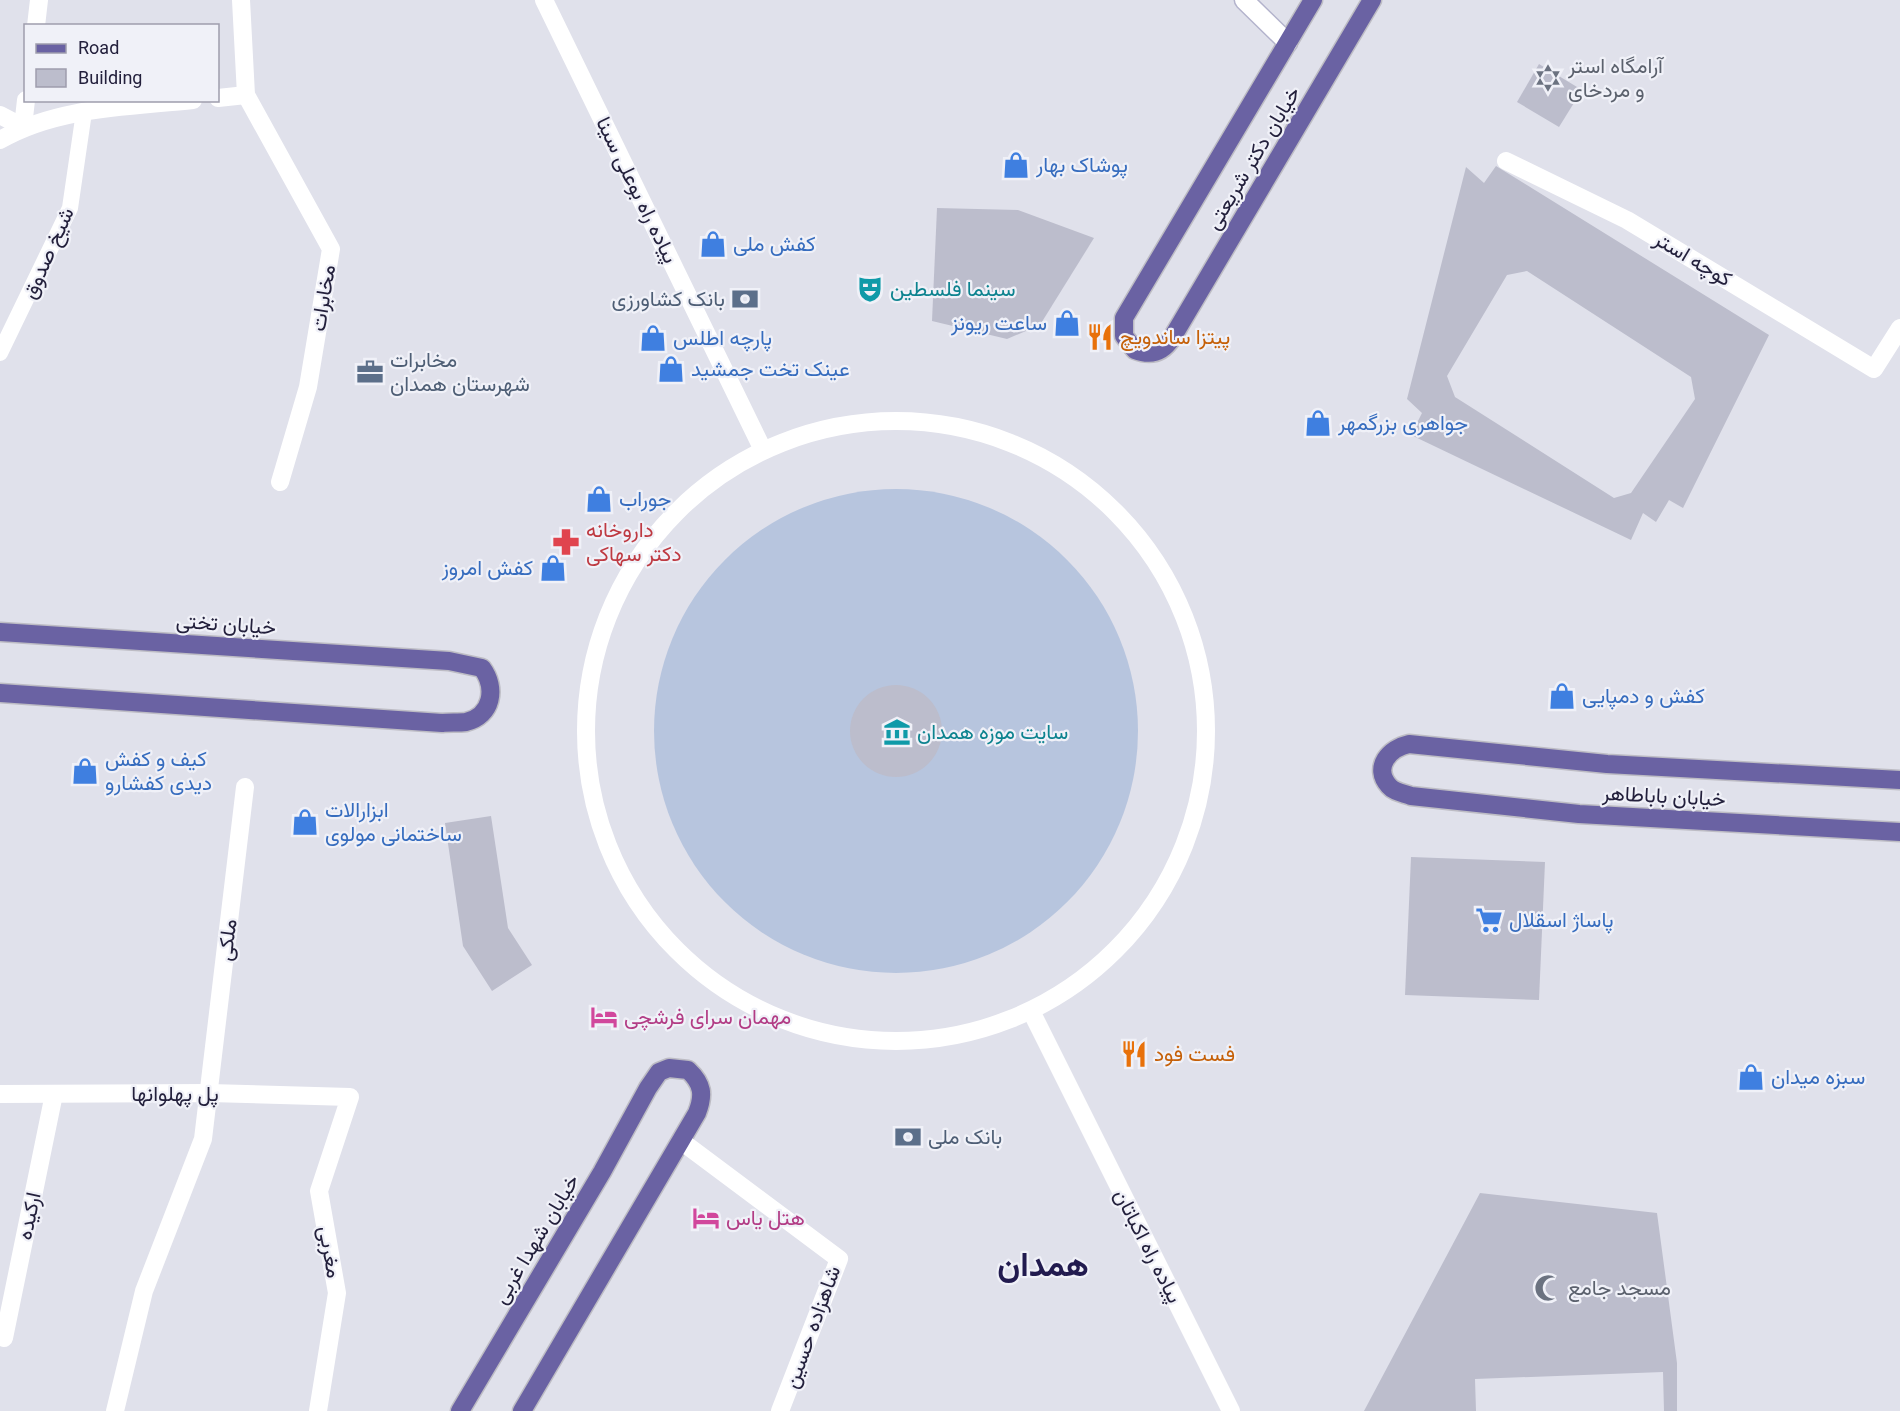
<svg xmlns="http://www.w3.org/2000/svg" width="1900" height="1411" font-family="Roboto,Vazirmatn,sans-serif">
<style>
.green{fill:#b7c5de}
.building{fill:#bcbdcc;fill-rule:evenodd}
.lines{fill:none;stroke-linecap:round;stroke-linejoin:round}
.secondary-casing{stroke:#b3b3cc;stroke-width:21}
.primary-casing{stroke:#bdbcc4;stroke-width:21}
.lane{stroke:#fff;stroke-width:16}
.street{stroke:#fff;stroke-width:18}
.secondary{stroke:#fff;stroke-width:18}
.primary{stroke:#6a62a3;stroke-width:18}
.labels{text-anchor:middle;stroke-width:4.5;stroke-linejoin:round;paint-order:stroke}
.worship-label{font-size:21px;fill:#5b616d;stroke:#f0f1f8;text-anchor:start}
.street-label{font-size:21px;fill:#23203c;stroke:#f0f1f8}
.shop-label{font-size:21px;fill:#366cbe;stroke:#f0f1f8;text-anchor:start}
.culture-label{font-size:21px;fill:#0d838f;stroke:#f0f1f8;text-anchor:start}
.service-label{font-size:21px;fill:#4e5e75;stroke:#f0f1f8;text-anchor:start}
.food-label{font-size:21px;fill:#c56008;stroke:#f0f1f8;text-anchor:start}
.health-label{font-size:21px;fill:#be3a42;stroke:#f0f1f8;text-anchor:start}
.hotel-label{font-size:21px;fill:#b23c85;stroke:#f0f1f8;text-anchor:start}
.town-label{font-size:33px;font-weight:bold;fill:#221b4f;stroke:#f0f1f8}
</style>
<rect width="100%" height="100%" fill="#e0e1eb"/>
<circle class="green" cx="896" cy="731" r="242"/>
<g class="building">
<polygon points="1539,64 1582,90 1559,127 1517,102"/>
<path d="M 1496,166 L 1769,335 L 1683,508 L 1669,500 L 1656,522 L 1643,513 L 1631,540 L 1411,435 L 1422,413 L 1407,399 L 1466,167 L 1484,183 ZM 1527,271 L 1691,377 L 1695,399 L 1631,493 L 1614,498 L 1455,397 L 1447,376 L 1507,275 Z"/>
<polygon points="937,208 1018,210 1094,238 1040,325 1007,339 932,321"/>
<circle cx="896" cy="731" r="46"/>
<polygon points="491,816 508,928 532,965 492,991 463,946 445,823"/>
<polygon points="1411,857 1545,862 1539,1000 1405,995"/>
<polygon points="1480,1193 1657,1213 1677,1363 1677,1411 1664,1411 1663,1372 1475,1379 1476,1411 1364,1411"/>
</g>
<g class="lines">
<defs>
<polyline id="secondary" points="1244,0 1288,43"/>
<g id="primary">
<path d="M 1313,0 L 1124,318 L 1124,336 L 1135,350 C 1151,356 1163,352 1172,338 L 1372,0"/>
<path d="M 0,632 L 449,661 L 482,668 C 497,688 492,716 466,722 C 458,723 449,722 442,723 L 0,693"/>
<path d="M 1900,780 L 1607,764 L 1409,744 C 1390,748 1372,767 1389,786 C 1394,792 1403,793 1411,796 L 1579,814 L 1900,832"/>
<path d="M 460,1411 L 602,1172 L 648,1088 L 659,1072 L 669,1068 L 688,1070 C 703,1084 704,1095 697,1113 L 522,1411"/>
</g>
</defs>
<use href="#secondary" class="secondary-casing"/>
<use href="#primary" class="primary-casing"/>
<polyline class="lane" points="0,353 70,208 84,112"/>
<g class="street">
<polyline points="241,0 246,95 331,249 308,387 280,482"/>
<polyline points="544,0 763,450"/>
<polyline points="36,26 39,0"/>
<polyline points="218,98 246,95"/>
<polyline points="0,115 23,127 26,100"/>
<path d="M 0,140 C 57,107 128,107 193,100"/>
<polyline points="1506,161 1627,220 1874,369 1900,328"/>
<circle cx="896" cy="731" r="310"/>
<polyline points="1031,1011 1231,1411"/>
<polyline points="0,1094 209,1093 350,1097 319,1191 337,1293 318,1411"/>
<polyline points="681,1141 839,1259 780,1411"/>
<polyline points="4,1338 54,1094"/>
<polyline points="115,1411 144,1291 203,1139 245,787"/>
</g>
<use href="#secondary" class="secondary"/>
<use href="#primary" class="primary"/>
</g>
<defs>
<symbol id="synagogue-bare" viewBox="-9 -9 18 18"><path d="M0-6.5L5.6 3.2H-5.6ZM0 6.5L5.6-3.2H-5.6Z" fill="#6b7280" stroke="#f0f1f8" stroke-width="2.5" paint-order="stroke"/></symbol>
<symbol id="shop-bare" viewBox="-9 -9 18 18"><path d="M-5-2.5h2.3a2.7 3.5 0 0 1 5.4 0H5L5.5 6h-11ZM-1.5-2.5h3a1.5 2.3 0 0 0-3 0Z" fill="#3f7fe0" stroke="#f0f1f8" stroke-width="2.5" paint-order="stroke"/></symbol>
<symbol id="theatre-bare" viewBox="-9 -9 18 18"><path d="M-5-5.5Q0-4 5-5.5V0Q5 5 0 6Q-5 5-5 0ZM-3.3-2.5H-1v1.5H-3.3ZM1-2.5H3.3v1.5H1ZM-2.8 1Q0 5.5 2.8 1Z" fill="#0f9aa8" stroke="#f0f1f8" stroke-width="2.5" paint-order="stroke"/></symbol>
<symbol id="bank-bare" viewBox="-9 -9 18 18"><path d="M-6-4H6V4H-6ZM0-2.3a2.3 2.3 0 1 0 0 4.6a2.3 2.3 0 1 0 0-4.6Z" fill="#5c6f8a" stroke="#f0f1f8" stroke-width="2.5" paint-order="stroke"/></symbol>
<symbol id="restaurant-bare" viewBox="-9 -9 18 18"><path d="M-5-6h1v4h1v-4h1v4h1v-4h1v5L-1.5 .5V6h-2V.5L-5-1ZM5-6V6H3V1.5H1.5Q1.5-4 5-6Z" fill="#e8710a" stroke="#f0f1f8" stroke-width="2.5" paint-order="stroke"/></symbol>
<symbol id="office-bare" viewBox="-9 -9 18 18"><path d="M-6-3h4V-5.5h4V-3h4V5H-6ZM-1-4.5V-3h2v-1.5ZM-6 0V1H6V0Z" fill="#5c6f8a" stroke="#f0f1f8" stroke-width="2.5" paint-order="stroke"/></symbol>
<symbol id="pharmacy-bare" viewBox="-9 -9 18 18"><path d="M-2-6h4v4h4v4h-4v4h-4v-4h-4v-4h4Z" fill="#e0444e" stroke="#f0f1f8" stroke-width="2.5" paint-order="stroke"/></symbol>
<symbol id="museum-bare" viewBox="-9 -9 18 18"><path d="M0-6L6-3V-2H-6V-3ZM-5-1h2V3h-2ZM-1-1h2V3h-2ZM3-1h2V3H3ZM-6 4H6V6H-6Z" fill="#0f9aa8" stroke="#f0f1f8" stroke-width="2.5" paint-order="stroke"/></symbol>
<symbol id="supermarket-bare" viewBox="-9 -9 18 18"><path d="M-6-5.5h2.5l.6 2H6L4.5 2H-2.5L-4.4-4H-6ZM-1.5 3.2a1.3 1.3 0 1 0 .1 0ZM3 3.2a1.3 1.3 0 1 0 .1 0Z" fill="#3f7fe0" stroke="#f0f1f8" stroke-width="2.5" paint-order="stroke"/></symbol>
<symbol id="hotel-bare" viewBox="-9 -9 18 18"><path d="M-6-4.5h1.5V1H6V5H4.5V3h-9V5H-6ZM-4 0a1.8 1.8 0 1 1 3.6 0ZM.5 0V-2.5h3Q6-2.5 6 0Z" fill="#d1479c" stroke="#f0f1f8" stroke-width="2.5" paint-order="stroke"/></symbol>
<symbol id="mosque-bare" viewBox="-9 -9 18 18"><path d="M3.5-4.9A6 6 0 1 0 3.5 4.9A5 5 0 1 1 3.5-4.9Z" fill="#6b7280" stroke="#f0f1f8" stroke-width="2.5" paint-order="stroke"/></symbol>
</defs>
<g fill-rule="evenodd">
<use href="#synagogue-bare" x="1529" y="59" width="38" height="38"/>
<use href="#shop-bare" x="997" y="146" width="38" height="38"/>
<use href="#shop-bare" x="694" y="225" width="38" height="38"/>
<use href="#theatre-bare" x="851" y="270" width="38" height="38"/>
<use href="#bank-bare" x="726" y="280" width="38" height="38"/>
<use href="#shop-bare" x="1048" y="304" width="38" height="38"/>
<use href="#restaurant-bare" x="1081" y="318" width="38" height="38"/>
<use href="#shop-bare" x="634" y="319" width="38" height="38"/>
<use href="#shop-bare" x="652" y="350" width="38" height="38"/>
<use href="#office-bare" x="351" y="353" width="38" height="38"/>
<use href="#shop-bare" x="1299" y="404" width="38" height="38"/>
<use href="#shop-bare" x="580" y="480" width="38" height="38"/>
<use href="#pharmacy-bare" x="547" y="523" width="38" height="38"/>
<use href="#shop-bare" x="534" y="549" width="38" height="38"/>
<use href="#shop-bare" x="1543" y="677" width="38" height="38"/>
<use href="#museum-bare" x="878" y="713" width="38" height="38"/>
<use href="#shop-bare" x="66" y="752" width="38" height="38"/>
<use href="#shop-bare" x="286" y="803" width="38" height="38"/>
<use href="#supermarket-bare" x="1470" y="901" width="38" height="38"/>
<use href="#hotel-bare" x="585" y="998" width="38" height="38"/>
<use href="#restaurant-bare" x="1115" y="1035" width="38" height="38"/>
<use href="#shop-bare" x="1732" y="1058" width="38" height="38"/>
<use href="#bank-bare" x="889" y="1118" width="38" height="38"/>
<use href="#hotel-bare" x="687" y="1199" width="38" height="38"/>
<use href="#mosque-bare" x="1529" y="1269" width="38" height="38"/>
</g>
<g class="labels">
<g class="worship-label">
<text x="1568" y="73">آرامگاه استر<tspan x="1568" dy="24">و مردخای</tspan></text>
<text x="1568" y="1295">مسجد جامع</text>
</g>
<g class="street-label">
<text transform="translate(1253 158) rotate(-59)" y="7">خیابان دکتر شریعتی</text>
<text transform="translate(637 190) rotate(64)" y="7">پیاده راه بوعلی سینا</text>
<text transform="translate(48 253) rotate(-66)" y="7">شیخ صدوق</text>
<text transform="translate(1693 259) rotate(31)" y="7">کوچه استر</text>
<text transform="translate(323 298) rotate(-81)" y="7">مخابرات</text>
<text transform="translate(226 624) rotate(4)" y="7">خیابان تختی</text>
<text transform="translate(1664 796) rotate(3)" y="7">خیابان باباطاهر</text>
<text transform="translate(227 940) rotate(-83)" y="7">ملکی</text>
<text x="175" y="1101">پل پهلوانها</text>
<text transform="translate(29 1216) rotate(-78)" y="7">ارکیده</text>
<text transform="translate(536 1239) rotate(-59)" y="7">خیابان شهدا غربی</text>
<text transform="translate(1148 1246) rotate(63)" y="7">پیاده راه اکباتان</text>
<text transform="translate(330 1252) rotate(80)" y="7">مغربی</text>
<text transform="translate(812 1327) rotate(-70)" y="7">شاهزاده حسین</text>
</g>
<g class="shop-label">
<text x="1036" y="172">پوشاک بهار</text>
<text x="733" y="251">کفش ملی</text>
<text x="1047" y="330" text-anchor="end">ساعت ریونز</text>
<text x="673" y="345">پارچه اطلس</text>
<text x="691" y="376">عینک تخت جمشید</text>
<text x="1338" y="430">جواهری بزرگمهر</text>
<text x="619" y="506">جوراب</text>
<text x="533" y="575" text-anchor="end">کفش امروز</text>
<text x="1582" y="703">کفش و دمپایی</text>
<text x="105" y="766">کیف و کفش<tspan x="105" dy="24">دیدی کفشارو</tspan></text>
<text x="325" y="817">ابزارالات<tspan x="325" dy="24">ساختمانی مولوی</tspan></text>
<text x="1509" y="927">پاساژ اسقلال</text>
<text x="1771" y="1084">سبزه میدان</text>
</g>
<g class="culture-label">
<text x="890" y="296">سینما فلسطین</text>
<text x="917" y="739">سایت موزه همدان</text>
</g>
<g class="service-label">
<text x="725" y="306" text-anchor="end">بانک کشاورزی</text>
<text x="390" y="367">مخابرات<tspan x="390" dy="24">شهرستان همدان</tspan></text>
<text x="928" y="1144">بانک ملی</text>
</g>
<g class="food-label">
<text x="1120" y="344">پیتزا ساندویچ</text>
<text x="1154" y="1061">فست فود</text>
</g>
<g class="health-label">
<text x="586" y="537">داروخانه<tspan x="586" dy="24">دکتر سهاکی</tspan></text>
</g>
<g class="hotel-label">
<text x="624" y="1024">مهمان سرای فرشچی</text>
<text x="726" y="1225">هتل یاس</text>
</g>
<g class="town-label">
<text x="1043" y="1276">همدان</text>
</g>
</g>
<rect x="24" y="24" width="195" height="78" fill="#f0f1f8" stroke="#9e9dad" stroke-width="1.5"/>
<rect x="36" y="44" width="30" height="9" fill="#6a62a3" stroke="#9e9dad" stroke-width="1.5"/>
<text x="78" y="54" font-size="18" fill="#23203c">Road</text>
<rect x="36" y="69" width="30" height="18" fill="#bcbdcc" stroke="#9e9dad" stroke-width="1.5"/>
<text x="78" y="84" font-size="18" fill="#23203c">Building</text>
</svg>
